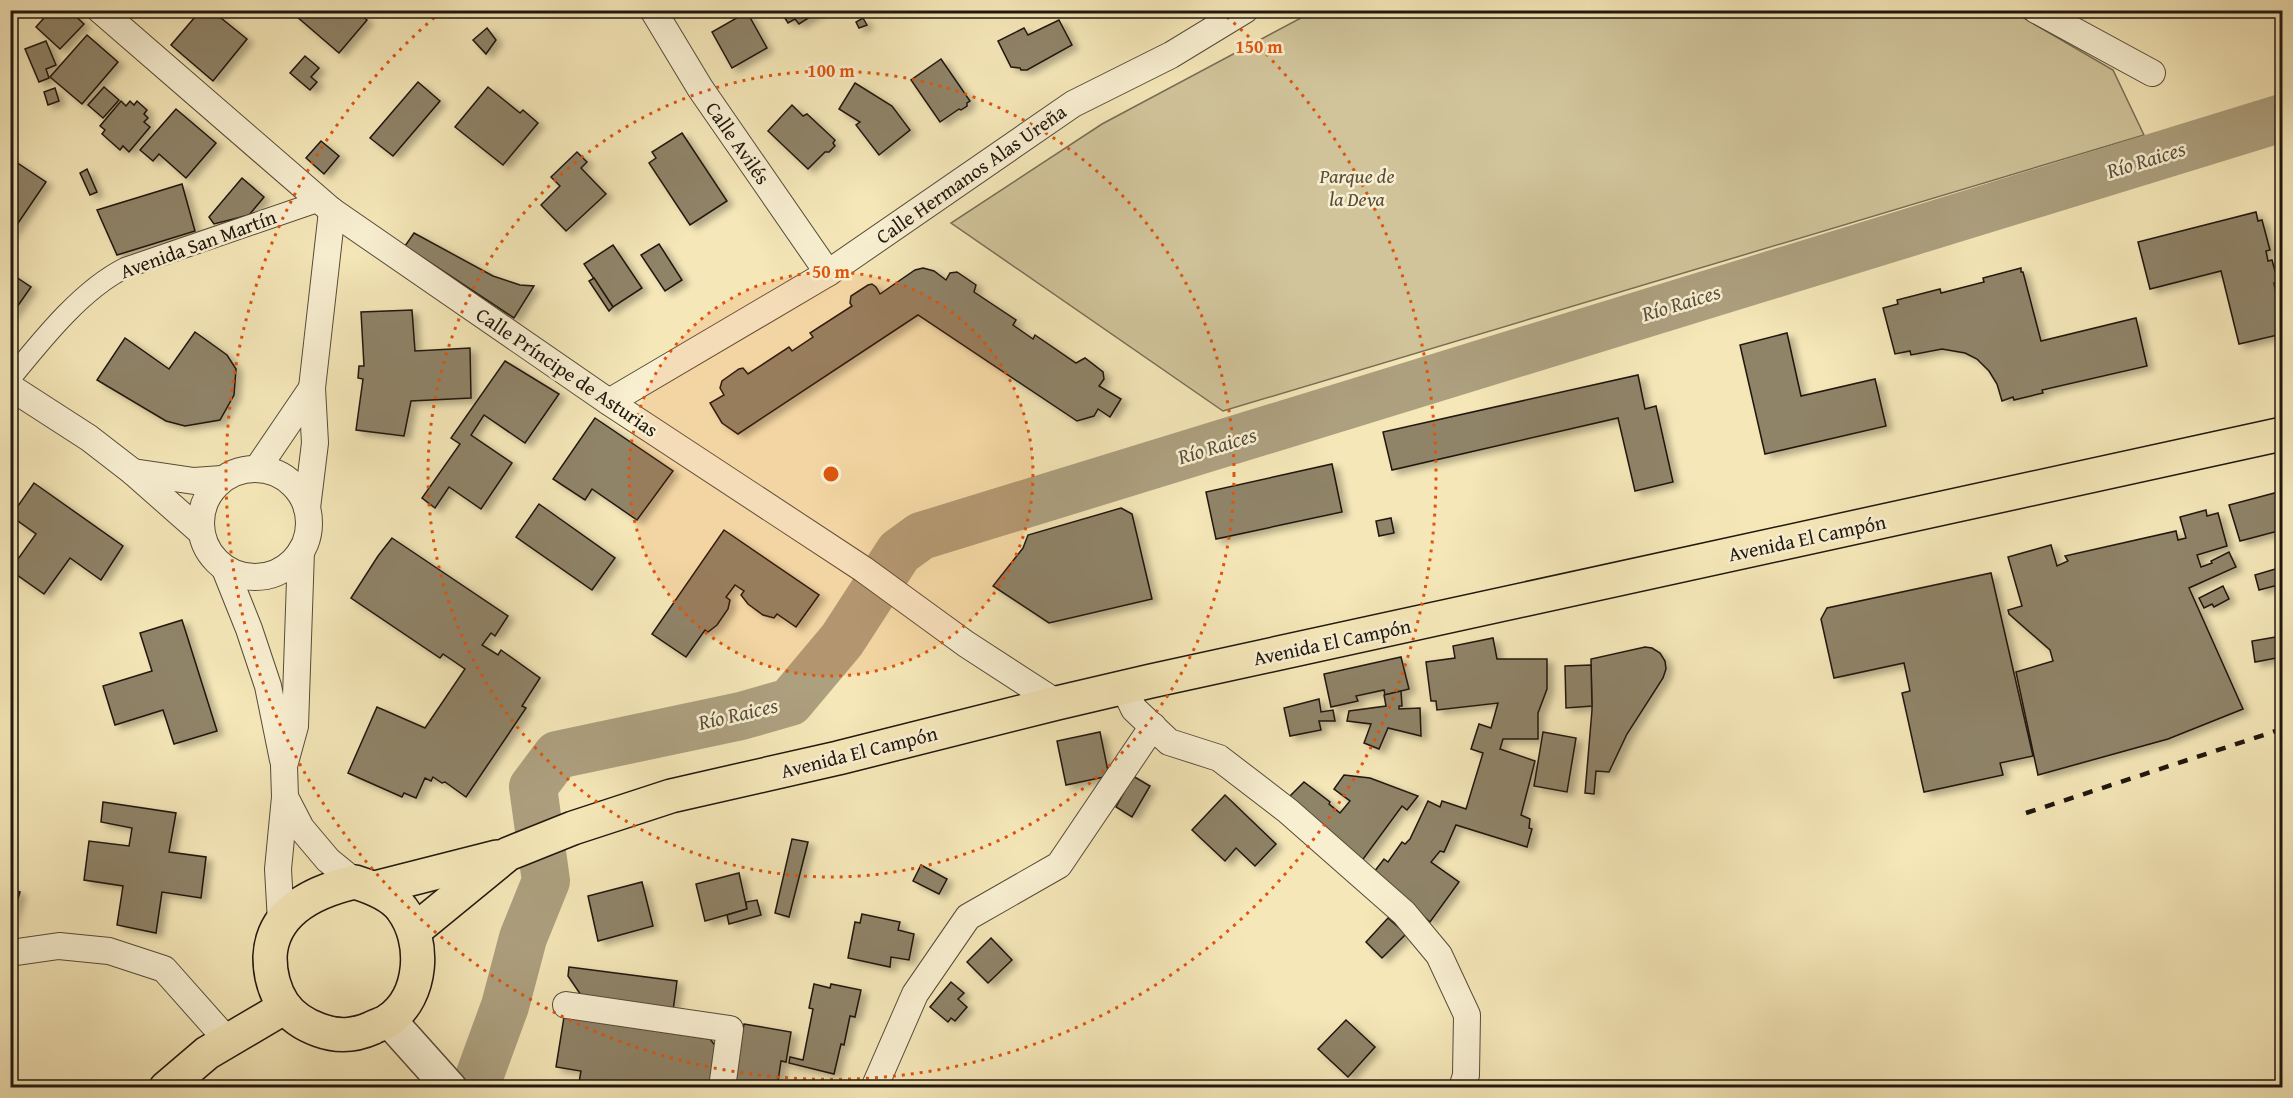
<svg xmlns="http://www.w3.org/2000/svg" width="2293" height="1098" font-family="'Gentium Book Plus',serif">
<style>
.green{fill:#d1c49b;stroke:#786e55;stroke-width:1.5}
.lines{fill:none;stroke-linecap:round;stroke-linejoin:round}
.river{stroke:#ada07f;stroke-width:48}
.building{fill:#8f8367;stroke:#20170f;stroke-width:1.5;filter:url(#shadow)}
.pedestrian-casing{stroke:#554b39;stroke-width:22}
.minor-casing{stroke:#554b39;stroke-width:28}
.tertiary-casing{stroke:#554b39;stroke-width:36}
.primary-casing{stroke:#20170f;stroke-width:36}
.pedestrian{stroke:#f8efd1;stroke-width:20}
.minor{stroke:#f8efd1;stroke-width:26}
.tertiary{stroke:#f8efd1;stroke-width:33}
.primary{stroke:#f5e7b8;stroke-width:33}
.rail{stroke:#20170f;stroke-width:4.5;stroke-dasharray:10 10;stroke-linecap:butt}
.ring{fill:none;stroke:#de560c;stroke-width:3;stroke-dasharray:3 6}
.labels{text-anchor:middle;stroke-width:5;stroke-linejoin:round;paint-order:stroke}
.street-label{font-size:20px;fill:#20170f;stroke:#f8efd1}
.park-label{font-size:20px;font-style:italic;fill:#554b39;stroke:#f8efd1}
.water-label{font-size:21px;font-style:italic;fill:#584e3c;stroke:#f8efd1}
.centre{fill:#de560c;stroke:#f8efd1;stroke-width:3}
.ring-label{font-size:18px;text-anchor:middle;font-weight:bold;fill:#de560c;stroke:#f8efd1;stroke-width:5;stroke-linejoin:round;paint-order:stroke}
</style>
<defs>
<filter id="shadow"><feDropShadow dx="6" dy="4" stdDeviation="3" flood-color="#0004"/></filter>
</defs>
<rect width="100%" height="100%" fill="#f5e7b8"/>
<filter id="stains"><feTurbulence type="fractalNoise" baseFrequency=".00333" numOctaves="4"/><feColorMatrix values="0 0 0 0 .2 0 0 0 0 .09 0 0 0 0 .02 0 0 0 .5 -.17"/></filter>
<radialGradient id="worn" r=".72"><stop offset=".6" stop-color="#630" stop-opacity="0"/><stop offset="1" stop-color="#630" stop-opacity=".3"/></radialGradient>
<polygon class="green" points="1314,11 2016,11 2022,17 2113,70 2144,135 1223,411 951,223 1102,124"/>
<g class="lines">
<polyline class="river" points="475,1088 505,1006 523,938 546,881 533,787 557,755 741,716 790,702 842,640 899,552 921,536 2282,118"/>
</g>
<g class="building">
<polygon points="51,10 69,10 84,24 60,49 36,27"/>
<polygon points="201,10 211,10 247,39 213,81 171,45"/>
<polygon points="298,10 355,10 367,20 339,53 296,16"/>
<polygon points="780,10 821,10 799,24 795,19 788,23"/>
<polygon points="747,12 767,48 732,68 712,32"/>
<polygon points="863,18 867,25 859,28 856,22"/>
<polygon points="1059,20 1072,45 1027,70 1021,70 1020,68 1011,67 998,41 1024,28 1028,35"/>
<polygon points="487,28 496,40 486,54 473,40"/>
<polygon points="87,35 118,62 82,104 50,77"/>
<polygon points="46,41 56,65 46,69 49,78 39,82 25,49"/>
<polygon points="305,56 319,68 311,77 317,82 310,90 290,73"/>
<polygon points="941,59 970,101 967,103 967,106 961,110 959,109 940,122 911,80"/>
<polygon points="418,82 440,101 393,156 370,138"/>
<polygon points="855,83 892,106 910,130 879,155 856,125 860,122 839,109"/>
<polygon points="104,87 119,100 103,118 88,105"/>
<polygon points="488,87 520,113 523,110 538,123 503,165 455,127"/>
<polygon points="55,88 59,101 48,105 44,92"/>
<polygon points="121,101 126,106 130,101 134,105 137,101 147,110 144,114 148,118 144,122 150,127 129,152 123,146 120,150 102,134 105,130 100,126"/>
<polygon points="792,105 803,116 807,114 835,140 833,143 835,146 829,152 825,152 808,169 768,131"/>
<polygon points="176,109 216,143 186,178 159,154 153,161 140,150"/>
<polygon points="682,133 727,201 690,225 649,163 656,158 652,152"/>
<polygon points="321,141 339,156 324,174 306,158"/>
<polygon points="577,152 587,162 581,168 606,194 566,231 541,205 560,186 551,177"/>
<polygon points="10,158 46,182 10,235"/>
<polygon points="87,169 97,192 90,195 80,173"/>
<polygon points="242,178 264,197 249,215 214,224 209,217"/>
<polygon points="182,184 195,231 117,255 97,210"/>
<polygon points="2256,212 2258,221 2262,220 2270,250 2266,251 2268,261 2272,260 2278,282 2274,283 2276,293 2280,292 2282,301 2282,334 2239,344 2221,271 2150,289 2138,242"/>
<polygon points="414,233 493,276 520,285 534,286 514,318 405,246"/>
<polygon points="659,244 682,280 665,291 641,255"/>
<polygon points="613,245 642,288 613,307 584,264"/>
<polygon points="923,268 934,271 946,280 950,273 957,272 976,285 974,292 1016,320 1013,325 1033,339 1035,335 1076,363 1085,358 1103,372 1104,379 1099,386 1121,399 1110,417 1098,409 1094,416 1077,421 918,315 738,434 722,423 710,403 724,395 720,388 722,381 739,369 743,368 748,374 789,347 792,351 813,337 810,333 852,306 850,303 851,296 868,285 872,284 876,287 880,294 915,270"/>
<polygon points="2021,268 2021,272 2023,272 2041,341 2136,318 2147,366 2042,390 2043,393 2014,400 2013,397 2002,401 1997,384 1989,371 1977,359 1965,353 1942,349 1911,355 1910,351 1895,354 1883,308 1898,304 1897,300 1940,289 1941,293 1984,282 1983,278"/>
<polygon points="10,273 31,287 10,317"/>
<polygon points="594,278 613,307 609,311 589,281"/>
<polygon points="412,310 415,351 470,348 471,398 411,401 404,436 356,430 363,379 358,378 359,366 364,366 361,312"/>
<polygon points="195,332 227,355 236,369 234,395 220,420 185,426 166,421 97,380 125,338 169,369"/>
<polygon points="1787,333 1801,396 1875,379 1886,426 1765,454 1740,345"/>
<polygon points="505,361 559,394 525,443 484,415 471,435 512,463 481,509 449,487 435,508 422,498 460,444 451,438"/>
<polygon points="1638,375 1645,409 1656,406 1673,482 1635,491 1618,418 1392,470 1383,432"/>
<polygon points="595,418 673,471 637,520 592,489 585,500 553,479"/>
<polygon points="1332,464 1342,512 1216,539 1206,492"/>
<polygon points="34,483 123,546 101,580 70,558 44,594 10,570 36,534 11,516"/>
<polygon points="2282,491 2282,530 2240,541 2229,505"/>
<polygon points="539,504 615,558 592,590 516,537"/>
<polygon points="1121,508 1132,514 1152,599 1049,623 993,586 1023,548 1028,535"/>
<polygon points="2206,510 2207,516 2218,513 2227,546 2197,555 2201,567 2212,563 2211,561 2229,552 2236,567 2189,588 2243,709 2168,739 2038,775 2016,672 2053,661 2050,650 2009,614 2008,610 2022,606 2008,557 2051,545 2057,566 2068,561 2065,556 2176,531 2178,540 2186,538 2180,517"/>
<polygon points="1391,518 1394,533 1379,536 1376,521"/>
<polygon points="724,530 819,595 796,627 777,614 774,618 763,615 748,604 741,595 744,591 735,585 726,597 730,600 728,609 717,625 708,632 705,630 686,657 652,634"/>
<polygon points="392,538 508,616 495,636 491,633 482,645 498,655 501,650 540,678 522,706 526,708 466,797 445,782 442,783 433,777 431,781 425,778 416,798 404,793 402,797 348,773 377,707 425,728 465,669 443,654 440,658 351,598 378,556"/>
<polygon points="2282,567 2282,584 2259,590 2255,575"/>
<polygon points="1991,573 2033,756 2000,763 2003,775 1924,792 1902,693 1910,691 1904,663 1834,678 1821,619 1827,608"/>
<polygon points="2223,586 2229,599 2214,607 2212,604 2204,608 2199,598"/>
<polygon points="182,620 217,731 174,744 163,710 115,725 103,686 152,671 140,633"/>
<polygon points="2282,636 2282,657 2255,662 2252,641"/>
<polygon points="1493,638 1497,659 1547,659 1547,689 1538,713 1538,739 1503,739 1500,749 1535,761 1521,815 1530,819 1529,828 1532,829 1527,847 1456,825 1444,852 1440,851 1431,862 1459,882 1430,922 1374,872 1384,859 1388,862 1402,842 1405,844 1410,839 1428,801 1440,807 1442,801 1466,809 1483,753 1471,749 1479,724 1491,728 1498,703 1437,710 1436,701 1431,701 1426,662 1455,658 1453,646"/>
<polygon points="1645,647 1652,648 1660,653 1665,661 1666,669 1663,678 1627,734 1609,772 1596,771 1594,794 1585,793 1592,710 1591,659"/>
<polygon points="1401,657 1409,689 1385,695 1384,690 1356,696 1358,701 1331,707 1324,674"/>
<polygon points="1591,665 1592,706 1566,708 1565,666"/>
<polygon points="1401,691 1402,706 1399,706 1399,709 1420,708 1421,736 1388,728 1379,749 1364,743 1371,724 1347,721 1349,711 1386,706 1384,695"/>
<polygon points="1319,699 1321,712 1333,710 1335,721 1319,721 1321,730 1290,736 1284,708"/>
<polygon points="1100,732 1109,776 1066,785 1057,741"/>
<polygon points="1543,732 1576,738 1567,792 1534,786"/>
<polygon points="1344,775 1370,778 1418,796 1407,810 1402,806 1361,862 1289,797 1304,782 1330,802 1329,804 1340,813 1350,801 1334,789"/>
<polygon points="1133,776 1150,786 1132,817 1116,807"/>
<polygon points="1225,795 1276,844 1255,866 1236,848 1225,861 1192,830"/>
<polygon points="103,802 176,813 169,852 206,857 201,898 162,892 156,933 117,925 123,886 84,880 89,841 129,846 132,828 101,822"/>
<polygon points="792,839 808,842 789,917 775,913"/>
<polygon points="921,865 947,879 939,894 913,881"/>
<polygon points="739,873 747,909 705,921 696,884"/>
<polygon points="642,882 653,926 598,941 588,896"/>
<polygon points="10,889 20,892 10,925"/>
<polygon points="757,900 761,915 729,924 727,915 747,909 746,902"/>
<polygon points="862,914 900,922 898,930 914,934 909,960 891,957 890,967 848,958 855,922 860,923"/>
<polygon points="1388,918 1406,934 1382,958 1366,942"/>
<polygon points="991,938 1012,960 988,983 967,962"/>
<polygon points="569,967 677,981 673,1011 583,998 568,976"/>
<polygon points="951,982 964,993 958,999 967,1007 955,1021 951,1018 948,1022 930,1007"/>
<polygon points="814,984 830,988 831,984 861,990 855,1017 850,1016 844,1045 841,1044 834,1074 789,1063 790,1057 803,1060 813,1009 809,1008"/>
<polygon points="564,1017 710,1039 720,1052 714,1088 692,1088 668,1084 667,1088 578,1088 581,1071 556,1067"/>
<polygon points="1346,1020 1375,1047 1348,1077 1318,1049"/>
<polygon points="744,1024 791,1032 786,1062 781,1061 777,1088 733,1088"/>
</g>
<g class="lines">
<defs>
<path id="pedestrian" d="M 10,379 C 41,341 81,290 125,268 L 320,201"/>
<g id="minor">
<polyline points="100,10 332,211 609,402 863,569 966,644 1057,703"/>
<polyline points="653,10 700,88 828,273"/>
<polyline points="2036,10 2152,73"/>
<polyline points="10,387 89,438 133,472 201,532"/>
<polyline points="609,402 828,273 1073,104 1171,55 1245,10"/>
<circle cx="255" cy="523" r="54"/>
<polyline points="257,469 312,388"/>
<polyline points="133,472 194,481 222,479"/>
<polyline points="307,508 315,443 312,388 332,211"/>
<polyline points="225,569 249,629 268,686 283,760"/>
<polyline points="1124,688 1134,709 1169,742 1219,758 1288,811 1404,913 1439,955 1467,1015 1466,1075 1462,1088"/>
<polyline points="285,797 301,828 328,860 355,882"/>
<polyline points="281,922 278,869 285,797 284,766 295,726 301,551"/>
<polyline points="10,953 59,946 109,951 164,969 228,1041"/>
<polyline points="566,1005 730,1029 722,1088"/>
<polyline points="874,1088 915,994 968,917 1059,865 1153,726"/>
</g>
<polyline id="tertiary" points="389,1020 450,1088"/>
<g id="primary">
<path d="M 355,882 C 371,887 392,895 402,909 C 426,941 423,996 389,1020 C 384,1024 377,1025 372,1028 C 354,1036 338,1037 319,1030 C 305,1025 292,1017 283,1004 C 274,990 270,973 270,957 C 272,910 316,891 355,882 Z"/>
<polyline points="375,888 497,857"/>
<polyline points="414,931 508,854 573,828 671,796 838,758 1057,703 1151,681 2282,434"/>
<polyline points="166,1088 207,1053 285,1007"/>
</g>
</defs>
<use href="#pedestrian" class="pedestrian-casing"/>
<use href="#minor" class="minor-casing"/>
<use href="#tertiary" class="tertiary-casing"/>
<use href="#primary" class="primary-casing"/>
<use href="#pedestrian" class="pedestrian"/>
<use href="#minor" class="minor"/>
<use href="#tertiary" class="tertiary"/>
<use href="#primary" class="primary"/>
<polyline class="rail" points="2026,813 2282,729"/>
</g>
<circle cx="831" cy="474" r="202" fill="#de560c" fill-opacity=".12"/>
<g class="ring">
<circle cx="831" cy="474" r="202"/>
<circle cx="831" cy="474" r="403"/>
<path d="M1220 11A605 605 0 1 1 442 11"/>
</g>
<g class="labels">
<g class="street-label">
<text transform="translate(738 143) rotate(55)" y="7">Calle Avilés</text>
<text transform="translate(971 174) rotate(-35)" y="7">Calle Hermanos Alas Ureña</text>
<text transform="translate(198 244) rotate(-20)" y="7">Avenida San Martín</text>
<text transform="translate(567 372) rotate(34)" y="7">Calle Príncipe de Asturias</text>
<text transform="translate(1807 538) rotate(-12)" y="7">Avenida El Campón</text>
<text transform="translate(1332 642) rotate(-12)" y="7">Avenida El Campón</text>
<text transform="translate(859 752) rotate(-14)" y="7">Avenida El Campón</text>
</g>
<g class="park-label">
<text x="1357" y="183">Parque de<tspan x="1357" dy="23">la Deva</tspan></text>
</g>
<g class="water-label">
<text transform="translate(2146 160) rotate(-17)" y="7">Río Raices</text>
<text transform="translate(1681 303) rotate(-17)" y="7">Río Raices</text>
<text transform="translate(1217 446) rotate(-17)" y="7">Río Raices</text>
<text transform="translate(738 714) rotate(-13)" y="7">Río Raices</text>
</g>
</g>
<circle cx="831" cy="474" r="9" class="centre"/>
<g class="ring-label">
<text x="1259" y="53">150 m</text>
<text x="831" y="77">100 m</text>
<text x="831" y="278">50 m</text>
</g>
<rect width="2293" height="1098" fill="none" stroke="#f5e7b8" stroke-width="36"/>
<rect x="12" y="12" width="2269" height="1074" fill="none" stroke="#20170f" stroke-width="3"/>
<rect x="18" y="18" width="2257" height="1062" fill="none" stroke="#20170f" stroke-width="1.5"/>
<rect width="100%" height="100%" filter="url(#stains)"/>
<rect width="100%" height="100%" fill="url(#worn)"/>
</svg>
